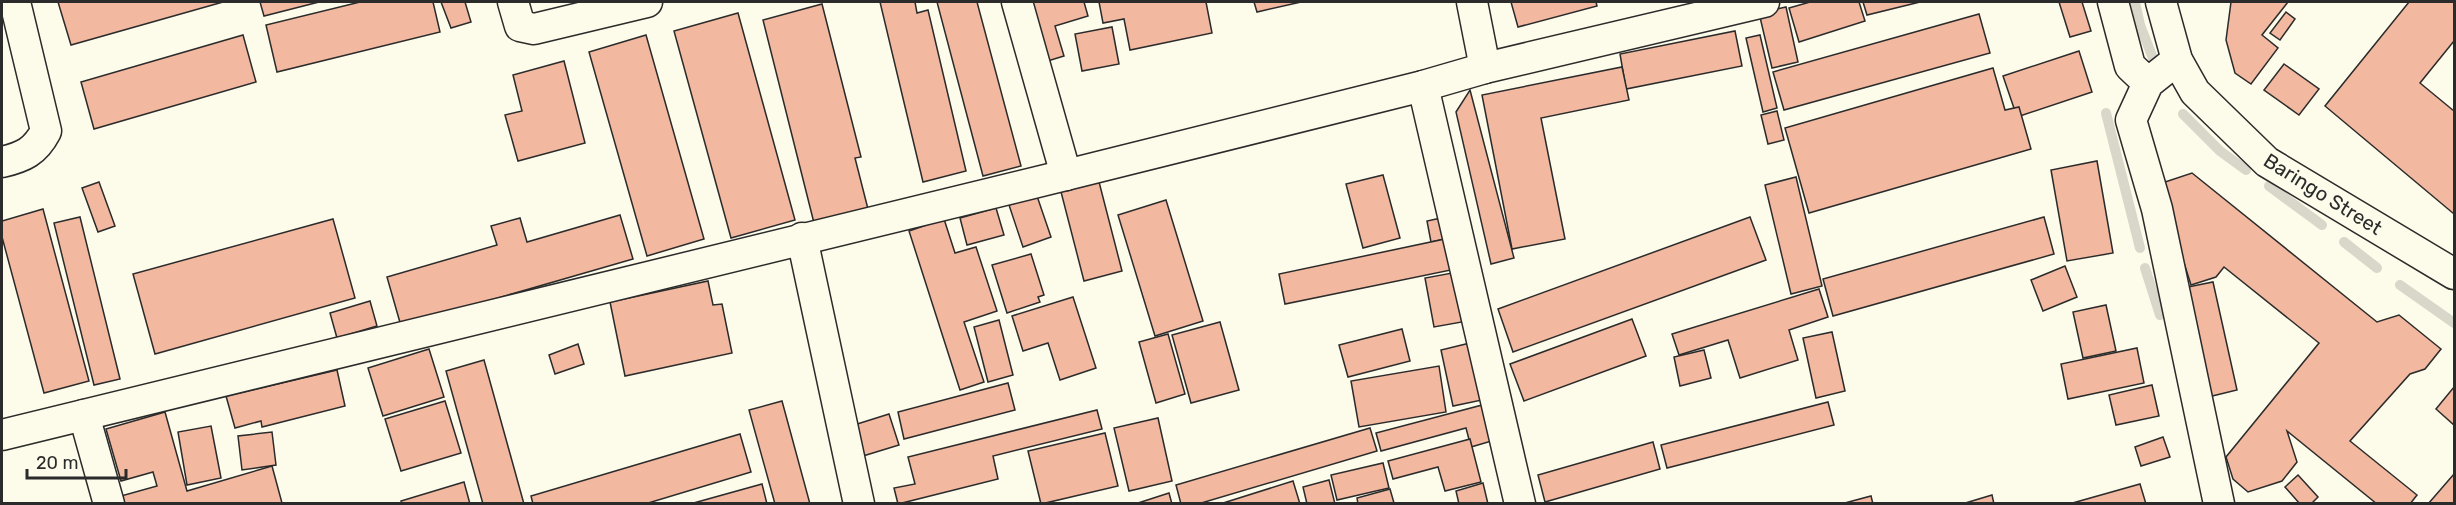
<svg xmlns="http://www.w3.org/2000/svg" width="2456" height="505" font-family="Rubik,sans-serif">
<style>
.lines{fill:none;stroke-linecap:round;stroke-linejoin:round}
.stream{stroke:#d8d7c9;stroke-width:10}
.building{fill:#f2b8a0;stroke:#2b2b2b;stroke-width:1.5}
.street-casing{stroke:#2b2b2b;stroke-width:33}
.street{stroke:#fdfbea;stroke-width:30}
.labels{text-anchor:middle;stroke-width:4.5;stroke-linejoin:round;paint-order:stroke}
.street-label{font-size:20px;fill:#2b2b2b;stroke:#fdfbea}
</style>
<rect width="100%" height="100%" fill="#fdfbea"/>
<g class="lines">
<g class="stream">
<polyline points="2135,2 2140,25 2156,66"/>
<polyline points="2106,113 2140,248"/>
<polyline points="2183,114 2220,151 2246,170"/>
<polyline points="2269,186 2322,225"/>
<polyline points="2344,242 2377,268"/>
<polyline points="2145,268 2160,315"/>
<polyline points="2400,285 2454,323"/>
</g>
</g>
<g class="building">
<polygon points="58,2 223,2 71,45"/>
<polygon points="260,2 319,2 264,16"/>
<polygon points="360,2 433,2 440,32 277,72 266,25"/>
<polygon points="441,2 465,2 471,22 451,28"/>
<polygon points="880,2 915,2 917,13 928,10 966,171 923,182"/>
<polygon points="937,2 977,2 1021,166 983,176"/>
<polygon points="1022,2 1084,2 1088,16 1055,26 1064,56 1041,63"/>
<polygon points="1099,2 1206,2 1212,33 1130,50 1124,19 1103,23"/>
<polygon points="1254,2 1301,2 1257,12"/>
<polygon points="1511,2 1596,2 1597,6 1518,27"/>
<polygon points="1810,2 1859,2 1865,21 1799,42 1789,8"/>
<polygon points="1863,2 1920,2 1867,15"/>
<polygon points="2059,2 2082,2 2091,31 2070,37"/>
<polygon points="2231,2 2288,2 2262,35 2278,48 2251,84 2235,73 2226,40"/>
<polygon points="2409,2 2454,2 2454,41 2420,83 2454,111 2454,214 2325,106"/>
<polygon points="822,4 861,157 855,158 868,209 814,223 763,20"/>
<polygon points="1786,7 1798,62 1772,68 1759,13"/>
<polygon points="2286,12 2295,19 2280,40 2270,33"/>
<polygon points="738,13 795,220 731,238 674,31"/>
<polygon points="1979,14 1990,53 1784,110 1773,72"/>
<polygon points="1112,27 1119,64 1082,71 1075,34"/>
<polygon points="1735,31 1742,66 1626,89 1620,54"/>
<polygon points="243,35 256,82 94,129 81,82"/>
<polygon points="646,35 704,239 647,256 589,52"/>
<polygon points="1760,35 1777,108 1763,112 1746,38"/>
<polygon points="2079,51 2092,92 2017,117 2003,76"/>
<polygon points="564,61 585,143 518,161 505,115 522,111 513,75"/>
<polygon points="2284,64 2319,89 2299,115 2264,90"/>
<polygon points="1622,67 1629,100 1541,118 1565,239 1512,249 1482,95"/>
<polygon points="1993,68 2005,110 2019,107 2031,149 1809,213 1785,128"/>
<polygon points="1470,90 1514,258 1491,264 1456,112"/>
<polygon points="1777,111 1784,140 1768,144 1761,115"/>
<polygon points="2097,161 2113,253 2067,261 2051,170"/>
<polygon points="2192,173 2377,322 2399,315 2441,349 2425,369 2410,374 2350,441 2417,495 2410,504 2377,504 2287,431 2297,462 2282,481 2248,492 2233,479 2226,457 2319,343 2224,267 2216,277 2191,285 2159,184"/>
<polygon points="1383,175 1400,238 1363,248 1346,184"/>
<polygon points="1796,177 1822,286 1791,294 1765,185"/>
<polygon points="1098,178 1122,271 1084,281 1060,188"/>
<polygon points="99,182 115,226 98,232 82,188"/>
<polygon points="1037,196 1051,237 1023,247 1009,205"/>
<polygon points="1166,200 1203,321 1155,336 1118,215"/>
<polygon points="996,208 1004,235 967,245 960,218"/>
<polygon points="43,209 89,381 44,393 2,237 2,221"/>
<polygon points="620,215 633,259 401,326 387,277 497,245 491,226 520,218 527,242"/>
<polygon points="80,217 120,379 94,385 54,223"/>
<polygon points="1750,217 1766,260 1513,352 1498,309"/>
<polygon points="2044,217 2054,254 1833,316 1823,279"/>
<polygon points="1441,218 1445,239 1431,242 1427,221"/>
<polygon points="333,219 355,298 155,354 133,274"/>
<polygon points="944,219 955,253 976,247 997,311 964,322 984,382 960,390 909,231"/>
<polygon points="1445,239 1451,270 1285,304 1279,274"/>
<polygon points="1031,254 1044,295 1038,297 1040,302 1007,313 992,265"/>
<polygon points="2065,266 2077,297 2043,311 2031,280"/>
<polygon points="1452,273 1462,322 1434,327 1425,278"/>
<polygon points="708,281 713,305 722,304 732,353 625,376 610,302"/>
<polygon points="2213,282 2237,390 2208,397 2183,288"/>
<polygon points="1819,289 1828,317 1789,330 1798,360 1740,378 1728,340 1679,355 1672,334"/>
<polygon points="1073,297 1096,368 1060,380 1048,343 1023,351 1012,316"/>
<polygon points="370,301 377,326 337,338 330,313"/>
<polygon points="2106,305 2116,351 2083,358 2073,312"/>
<polygon points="1632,319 1646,356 1524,401 1510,364"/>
<polygon points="999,320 1013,375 988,382 974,327"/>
<polygon points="1220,322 1239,390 1191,403 1172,335"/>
<polygon points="1402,329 1410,361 1348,377 1339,345"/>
<polygon points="1832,332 1845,391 1816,398 1803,338"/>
<polygon points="1168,334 1185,394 1156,403 1139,342"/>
<polygon points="1470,343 1482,400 1453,406 1441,350"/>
<polygon points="578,344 584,364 555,374 549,355"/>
<polygon points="2137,348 2144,383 2068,399 2061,364"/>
<polygon points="429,349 444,397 383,416 368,368"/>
<polygon points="1704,350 1711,378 1680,386 1674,357"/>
<polygon points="484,360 524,504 483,504 446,371"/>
<polygon points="1439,366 1446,412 1359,427 1351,381"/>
<polygon points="337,370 345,406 262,427 261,421 235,428 226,396"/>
<polygon points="1008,383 1015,410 904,439 898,412"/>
<polygon points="2152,385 2159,416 2116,425 2109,395"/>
<polygon points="2454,387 2454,425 2436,409"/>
<polygon points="445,401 461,453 401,471 385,419"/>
<polygon points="782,401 810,504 775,504 749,410"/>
<polygon points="1828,402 1834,425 1667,468 1661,445"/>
<polygon points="1486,404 1495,440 1471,447 1466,428 1381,451 1376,433"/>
<polygon points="1097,410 1102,429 993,456 998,479 898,504 894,488 915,484 908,457"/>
<polygon points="165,412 187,491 272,466 282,503 123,504 121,496 157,486 153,472 121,481 106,429"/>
<polygon points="889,414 899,445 863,456 854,425"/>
<polygon points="1158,418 1172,481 1129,491 1114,428"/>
<polygon points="211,426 221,478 187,485 178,432"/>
<polygon points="1370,428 1377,451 1198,504 1181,504 1176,485"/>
<polygon points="272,432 276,465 242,470 238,436"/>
<polygon points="1105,433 1118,486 1041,504 1028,451"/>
<polygon points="740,434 751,472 645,504 533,504 531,496"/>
<polygon points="2163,437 2170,457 2141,466 2135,447"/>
<polygon points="1470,439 1481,482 1445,491 1438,467 1393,479 1388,461"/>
<polygon points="1653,442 1660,469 1545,502 1538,475"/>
<polygon points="1383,463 1389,488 1337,500 1331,475"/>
<polygon points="2454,474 2454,504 2428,504"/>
<polygon points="2298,475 2318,497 2311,504 2300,504 2285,487"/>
<polygon points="1329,480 1335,504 1307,504 1303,487"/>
<polygon points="1293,481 1300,504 1220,504"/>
<polygon points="464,482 470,504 402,504 401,501"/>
<polygon points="1483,483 1488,504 1459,504 1456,491"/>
<polygon points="762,484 767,504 690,504"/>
<polygon points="2140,484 2146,504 2069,504"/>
<polygon points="1390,489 1394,503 1358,504 1357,498"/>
<polygon points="1169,493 1172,504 1135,504"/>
<polygon points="1992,495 1994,504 1962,504"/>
<polygon points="1871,496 1873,504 1841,504"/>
</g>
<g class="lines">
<defs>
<g id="street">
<polyline points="513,2 520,26 534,29 647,2"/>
<polyline points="1017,2 1066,175"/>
<polyline points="1472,2 1485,68"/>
<polyline points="2113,2 2130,66 2148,83"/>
<polyline points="2161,2 2177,60 2195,92 2267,162 2454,274"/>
<polyline points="2177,60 2148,83 2131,120 2157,209 2219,504"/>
<polyline points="1423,86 1520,504"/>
<path d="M 2,162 C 23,157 35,152 46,131 L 15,2"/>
<polyline points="802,238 859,504"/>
<polyline points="84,415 109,504"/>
<polyline points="2,435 1066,175 1423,86 1485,68 1764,2"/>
</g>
</defs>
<use href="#street" class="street-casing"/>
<use href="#street" class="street"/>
</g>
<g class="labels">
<g class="street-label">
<text transform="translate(2323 194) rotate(32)" y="7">Baringo Street</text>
</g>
</g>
<rect width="2456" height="505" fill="none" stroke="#2b2b2b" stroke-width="6"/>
<path d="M27 469v9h99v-9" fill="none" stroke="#2b2b2b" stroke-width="3"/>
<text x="36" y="469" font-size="18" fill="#2b2b2b" stroke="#fdfbea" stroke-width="4.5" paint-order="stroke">20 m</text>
</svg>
